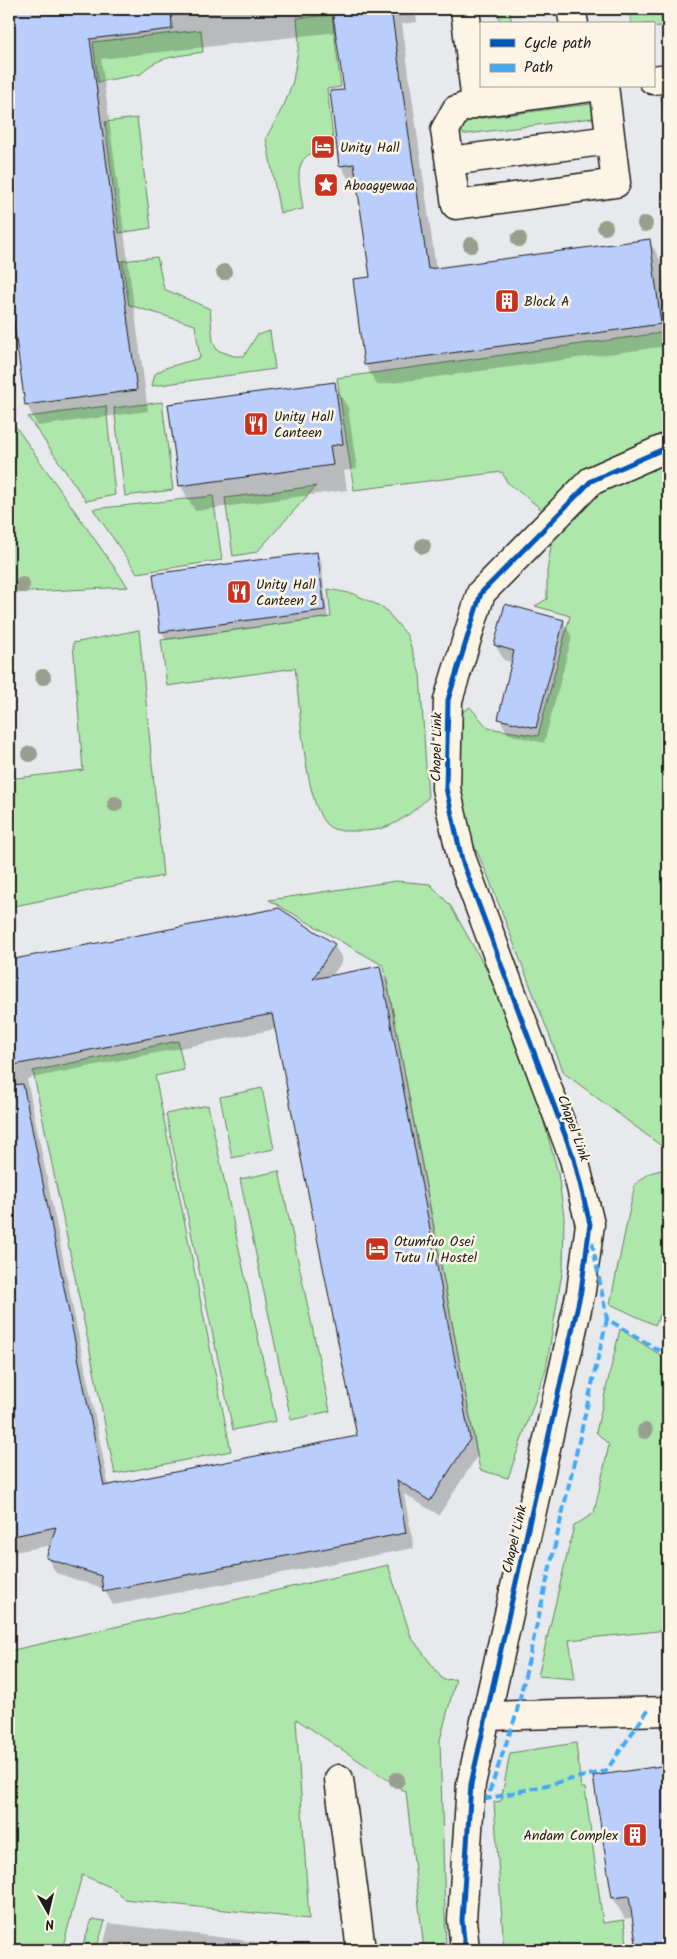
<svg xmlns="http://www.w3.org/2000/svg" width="677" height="1959" font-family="Kalam,sans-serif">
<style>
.built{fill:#e8e9ec;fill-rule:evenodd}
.green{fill:#aee7ab;stroke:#658264}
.shadow{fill:#0003;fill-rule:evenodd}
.building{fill:#bacefd;stroke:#1c1c1c}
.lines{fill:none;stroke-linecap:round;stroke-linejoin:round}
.minor-casing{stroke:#1c1c1c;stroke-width:31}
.minor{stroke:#fcf5e5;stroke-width:28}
.quiet{stroke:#3fa9f5;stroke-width:4;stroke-dasharray:8 4;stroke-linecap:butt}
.cycleway-casing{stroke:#fcf5e5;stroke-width:8}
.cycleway{stroke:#0057b8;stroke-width:5}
.tree{fill:#999f8e}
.labels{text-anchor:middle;stroke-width:5;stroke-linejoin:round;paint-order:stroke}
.poi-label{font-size:14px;fill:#1c1c1c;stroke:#fcf5e5;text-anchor:start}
.street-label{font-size:14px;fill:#1c1c1c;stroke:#fcf5e5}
</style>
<rect width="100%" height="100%" fill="#fcf5e5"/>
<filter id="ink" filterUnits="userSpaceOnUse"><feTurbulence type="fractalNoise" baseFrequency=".02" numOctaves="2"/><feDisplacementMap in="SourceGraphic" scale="10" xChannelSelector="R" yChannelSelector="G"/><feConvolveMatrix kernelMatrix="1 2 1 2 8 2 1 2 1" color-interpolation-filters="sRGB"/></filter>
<g filter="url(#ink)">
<path class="built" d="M 9,9 L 668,9 L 668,1950 L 9,1950 ZM 481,24 L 653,24 L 653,86 L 481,86 Z"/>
<g class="green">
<polygon points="498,9 509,9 512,24 500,24"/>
<polygon points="629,9 668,9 668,25 653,27 653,24 631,24"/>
<path d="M 332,15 L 341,87 L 327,89 L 334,146 C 290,154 298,172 303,209 L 280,213 L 266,138 L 285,103 L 293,81 L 299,44 L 297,18 Z"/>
<path d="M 201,30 L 203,52 C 181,56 155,56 141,74 L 98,82 L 93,42 Z"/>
<polygon points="668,88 668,152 660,89"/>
<polygon points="598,103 600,117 467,134 463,134 460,126 467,120"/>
<polygon points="137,118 151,228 119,233 105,122"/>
<polygon points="157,257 164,289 210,309 213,342 217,350 234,356 244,356 257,335 270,331 275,369 152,386 155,374 165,368 200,358 195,325 129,305 122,261"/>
<polygon points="668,332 668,1151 564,1073 487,874 466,828 453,782 461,713 470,707 488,728 538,736 570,616 535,606 547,599 547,572 555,520 507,482 502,472 354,490 337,378"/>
<polygon points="9,349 15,393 9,385"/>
<polygon points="162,402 173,490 125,496 114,408"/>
<polygon points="106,406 115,495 86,501 28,417"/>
<polygon points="9,417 128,587 9,593"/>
<polygon points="316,486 257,552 233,556 225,498"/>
<polygon points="213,496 222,560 137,573 93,509"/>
<path d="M 328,589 L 354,594 L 384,608 L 407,635 L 420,674 L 428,798 C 406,818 389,832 358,831 C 348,831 333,832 326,824 C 304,799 300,704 295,668 L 167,686 L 161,640 L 331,617 Z"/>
<polygon points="139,630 163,876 9,907 9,779 83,770 73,643"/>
<polygon points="396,881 430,884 450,905 488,972 542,1115 558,1173 564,1217 563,1267 546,1369 508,1478 480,1470 384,966 269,900"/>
<polygon points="178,1041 184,1070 155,1076 231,1451 115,1474 33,1071"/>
<polygon points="262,1088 274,1149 232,1158 220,1097"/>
<polygon points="208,1105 276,1421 233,1430 166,1114"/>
<polygon points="661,1170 668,1174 668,1266 661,1279 668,1283 668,1299 655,1325 610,1304 635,1184 650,1173"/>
<polygon points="279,1171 330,1411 291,1420 240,1179"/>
<polygon points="620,1329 668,1360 668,1630 569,1640 575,1679 538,1676 574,1526 594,1513 609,1445 596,1432"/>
<polygon points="388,1565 411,1637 443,1680 456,1679 440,1740 446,1950 424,1950 406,1792 296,1719 309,1919 124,1899 113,1888 82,1875 62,1950 9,1950 9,1651"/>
<polygon points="576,1743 581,1788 585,1788 603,1923 624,1920 628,1950 504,1950 494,1802 501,1801 510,1753"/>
<polygon points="92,1919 105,1921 96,1950 81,1950"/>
</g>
<g class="shadow">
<polygon points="9,9 415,9 417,22 402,24 436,269 649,240 661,261 668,315 668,346 377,385 365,364 372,278 359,186 353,187 341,166 332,92 345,91 337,32 101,59 148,411 38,426 26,404 9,278"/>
<polygon points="334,383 348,408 357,469 344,471 347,490 195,511 181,486 170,405"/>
<polygon points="317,553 321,561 328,618 166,640 162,632 154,575"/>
<polygon points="563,621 572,637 544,743 508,734 499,718 513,663 504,660 495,645"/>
<polygon points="9,743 14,793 9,793"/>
<path d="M 279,910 L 334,945 L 343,960 L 332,976 L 379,967 L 388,982 L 478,1455 L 439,1515 L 404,1494 L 414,1548 L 113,1605 L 104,1589 L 56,1573 L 47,1558 L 52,1545 L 9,1553 L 9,961 ZM 276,1029 L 358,1437 L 109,1487 L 27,1079 Z"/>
<polygon points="668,1766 668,1950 639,1950 634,1917 625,1919 613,1898 595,1777"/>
<polygon points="109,1923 288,1946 291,1950 102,1950"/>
</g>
<g class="building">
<polygon points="9,9 171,9 172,29 90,39 137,390 25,405 9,287"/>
<polygon points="332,9 391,9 428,269 650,239 661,324 364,365 353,279 370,277 354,164 339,166 330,91 344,90"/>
<polygon points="335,382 343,444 330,446 333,465 179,486 168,404"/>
<polygon points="317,552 325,610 160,632 153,574"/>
<polygon points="505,604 564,620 536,728 498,719 514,651 494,645"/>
<polygon points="279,908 335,944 313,979 380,966 470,1439 430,1501 397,1480 406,1533 103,1591 101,1576 46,1558 56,1527 9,1537 9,1085 23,1084 104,1486 357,1436 272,1014 9,1066 9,960"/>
<polygon points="668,1765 668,1950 637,1950 629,1896 612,1898 593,1776"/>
</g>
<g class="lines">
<defs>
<g id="minor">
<polyline points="465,9 476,103 601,86"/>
<polyline points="571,9 574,24"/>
<polyline points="653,80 668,78"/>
<polyline points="476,103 456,110 445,130 456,205 616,183 604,86"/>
<polyline points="450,161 610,140"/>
<polyline points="486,1716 668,1711"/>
<polyline points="339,1779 361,1950"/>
<polyline points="465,1950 462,1920 471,1784 581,1291 590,1224 574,1159 462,860 446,788 448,700 481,593 591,481 668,447"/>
</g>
</defs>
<use href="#minor" class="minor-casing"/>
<use href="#minor" class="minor"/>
<g class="quiet">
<polyline points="592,1242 607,1319 668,1356"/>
<polyline points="607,1319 516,1715 487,1799 606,1771 648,1710"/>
</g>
<defs>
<polyline id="cycleway" points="465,1950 462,1920 471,1784 581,1291 590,1224 574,1159 462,860 446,788 448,700 481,593 591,481 668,447"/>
</defs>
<use href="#cycleway" class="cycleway-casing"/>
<use href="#cycleway" class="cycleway"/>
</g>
<g class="tree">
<circle cx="645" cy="224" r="8"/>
<circle cx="605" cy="227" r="8"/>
<circle cx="519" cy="239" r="8"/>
<circle cx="471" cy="245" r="8"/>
<circle cx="224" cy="272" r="8"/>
<circle cx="423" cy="546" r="8"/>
<circle cx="22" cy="585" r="8"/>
<circle cx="43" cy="677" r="8"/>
<circle cx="30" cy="754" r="8"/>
<circle cx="115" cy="804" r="8"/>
<circle cx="645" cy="1431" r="8"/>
<circle cx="397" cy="1780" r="8"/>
</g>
</g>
<defs>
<symbol id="hotel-square" viewBox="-11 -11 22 22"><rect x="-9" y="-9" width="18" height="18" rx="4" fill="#c8321e" stroke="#fcf5e5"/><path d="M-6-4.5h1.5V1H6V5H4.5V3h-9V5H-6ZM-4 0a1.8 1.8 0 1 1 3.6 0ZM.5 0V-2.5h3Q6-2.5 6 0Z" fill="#fff"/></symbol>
<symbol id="sight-square" viewBox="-11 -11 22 22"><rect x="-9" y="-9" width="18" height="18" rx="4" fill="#c8321e" stroke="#fcf5e5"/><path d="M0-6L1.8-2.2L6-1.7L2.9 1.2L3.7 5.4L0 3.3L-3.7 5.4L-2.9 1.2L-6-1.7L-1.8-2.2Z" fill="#fff"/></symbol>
<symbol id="building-square" viewBox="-11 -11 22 22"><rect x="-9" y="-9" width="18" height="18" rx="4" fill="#c8321e" stroke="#fcf5e5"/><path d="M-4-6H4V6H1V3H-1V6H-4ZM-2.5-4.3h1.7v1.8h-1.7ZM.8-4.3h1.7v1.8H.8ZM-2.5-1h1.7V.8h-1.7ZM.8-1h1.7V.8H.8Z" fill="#fff"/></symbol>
<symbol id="restaurant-square" viewBox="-11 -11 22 22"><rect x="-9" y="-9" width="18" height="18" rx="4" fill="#c8321e" stroke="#fcf5e5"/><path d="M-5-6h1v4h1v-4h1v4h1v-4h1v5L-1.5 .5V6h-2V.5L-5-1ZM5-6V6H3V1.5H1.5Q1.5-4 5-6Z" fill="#fff"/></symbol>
</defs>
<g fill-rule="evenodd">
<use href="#hotel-square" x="309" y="133" width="28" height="28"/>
<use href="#sight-square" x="312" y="171" width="28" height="28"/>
<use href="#building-square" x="493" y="287" width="28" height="28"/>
<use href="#restaurant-square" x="242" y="410" width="28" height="28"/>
<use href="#restaurant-square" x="225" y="578" width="28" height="28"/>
<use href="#hotel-square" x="363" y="1235" width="28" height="28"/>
<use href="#building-square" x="621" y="1821" width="28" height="28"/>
</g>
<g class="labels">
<g class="poi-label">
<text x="340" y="152">Unity Hall</text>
<text x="344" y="190">Aboagyewaa</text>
<text x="524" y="306">Block A</text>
<text x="274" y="421">Unity Hall<tspan x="274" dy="16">Canteen</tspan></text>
<text x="256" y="589">Unity Hall<tspan x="256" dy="16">Canteen 2</tspan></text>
<text x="394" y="1246">Otumfuo Osei<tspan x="394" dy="16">Tutu II Hostel</tspan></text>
<text x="618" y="1840" text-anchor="end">Andam Complex</text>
</g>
<g class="street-label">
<text transform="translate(436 747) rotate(-89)" y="5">Chapel Link</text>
<text transform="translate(574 1128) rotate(70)" y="5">Chapel Link</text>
<text transform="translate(514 1539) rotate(-77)" y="5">Chapel Link</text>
</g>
</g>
<rect width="677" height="1959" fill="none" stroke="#fcf5e5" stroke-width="30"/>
<rect x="15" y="15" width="647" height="1929" fill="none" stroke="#1c1c1c" stroke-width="2" filter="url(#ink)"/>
<rect x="480" y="22" width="175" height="65" fill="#fcf5e5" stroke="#a29e95"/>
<rect x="490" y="39" width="25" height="8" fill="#0057b8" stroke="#a29e95"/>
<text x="524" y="48" font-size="15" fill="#1c1c1c">Cycle path</text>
<rect x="490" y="64" width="25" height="8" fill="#3fa9f5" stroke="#a29e95"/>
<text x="524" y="72" font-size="15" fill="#1c1c1c">Path</text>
<g transform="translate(48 1912) rotate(172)" stroke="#fcf5e5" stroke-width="4" paint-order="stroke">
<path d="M0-4L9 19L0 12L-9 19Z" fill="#1c1c1c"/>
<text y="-8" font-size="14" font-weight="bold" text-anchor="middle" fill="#1c1c1c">N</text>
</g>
</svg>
